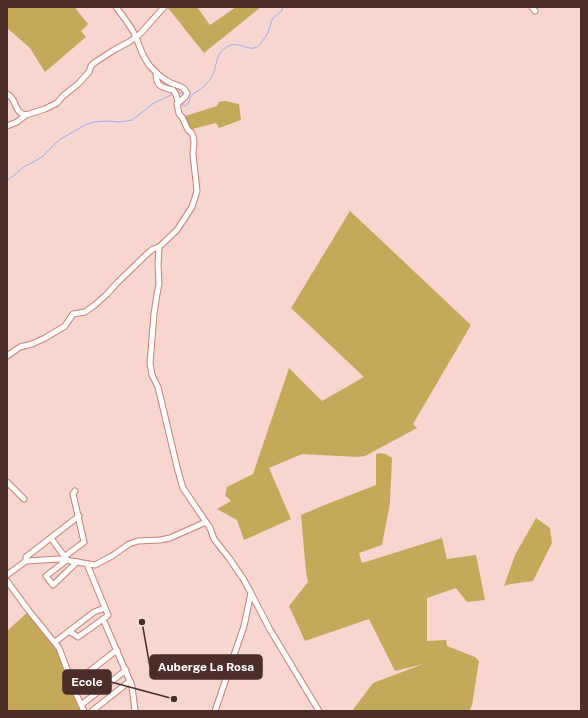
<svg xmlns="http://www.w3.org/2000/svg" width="588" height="718" font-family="'Public Sans',sans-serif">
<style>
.forest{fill:#c5a95b}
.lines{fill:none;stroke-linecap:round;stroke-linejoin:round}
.stream{stroke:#97aef3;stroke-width:1}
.minor-casing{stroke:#ca8174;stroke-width:7}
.minor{stroke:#fff;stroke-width:5}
.leader{fill:none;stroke:#4c2d28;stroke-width:1.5}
.callout-dot{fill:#4c2d28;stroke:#f8e8e5;stroke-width:1.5}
.callout{fill:#4c2d28;stroke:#4c2d28;stroke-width:1.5}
.callout-label{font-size:12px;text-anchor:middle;font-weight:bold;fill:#fff}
</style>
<rect width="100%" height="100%" fill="#f7d6d0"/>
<g class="forest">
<polygon points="7,7 76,7 76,9 88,24 81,31 86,37 45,72 30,48 7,28"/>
<polygon points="169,7 197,7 210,25 236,7 261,7 204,53 168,8"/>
<polygon points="225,101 239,104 241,120 219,128 216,123 188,130 182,117 217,106 219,102"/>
<polygon points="350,211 471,325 413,424 417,428 365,456 358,457 302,454 269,468 291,519 244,540 237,520 217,509 231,501 225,495 227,487 253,474 289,368 322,401 364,377 291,308"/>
<polygon points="379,453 386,454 392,458 390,503 382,545 359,553 362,563 442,538 447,559 476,555 485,600 467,602 456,588 427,598 427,641 446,640 447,646 475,657 479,661 472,705 469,711 352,711 373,683 423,664 395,671 369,619 305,641 289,606 308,582 306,572 301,515 322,506 376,485 376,454"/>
<polygon points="536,518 550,528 552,543 533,581 511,584 504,586 515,555"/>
<polygon points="29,611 64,658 62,664 81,711 7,711 7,631"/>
</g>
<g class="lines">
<g class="stream">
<polyline points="178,92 183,94 183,96"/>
<path d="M 181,103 L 182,105 L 185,106 C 192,102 188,98 193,94 C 194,93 197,92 198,91 C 203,88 208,82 211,78 C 218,67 214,56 225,48 C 239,37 250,57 261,43 C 264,39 268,34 269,29 C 270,26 271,23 272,20 C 275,14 282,14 283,7"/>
<polyline points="7,181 24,167 42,157 59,140 85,125 94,122 107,121 120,122 132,120 154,103 173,94"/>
</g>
<defs>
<g id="minor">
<polyline points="532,7 535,11"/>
<path d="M 156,72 C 156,86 160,87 173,90 C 177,94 177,98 178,103"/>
<path d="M 7,94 C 18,99 13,113 26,115"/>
<polyline points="7,126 17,122 26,115 45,109 57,103 63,96 78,84 89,72 91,66 94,63 114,50 129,42 140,34 164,7"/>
<polyline points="159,247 158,265 159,284 157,294 154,314 150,363 152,375 158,387 178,471 183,488 210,528 214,539 229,558 244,580 251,593 244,626 215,711"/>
<path d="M 7,356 L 20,347 L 32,344 L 45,338 L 65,326 L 73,314 L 85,312 L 96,304 L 107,294 L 117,283 L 148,253 L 153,249 L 159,247 L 177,230 L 192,207 L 197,191 L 193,154 L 194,142 L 193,136 L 191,132 L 188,130 L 182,117 L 179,114 L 177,104 L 185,97 L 187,93 C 183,85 176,86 169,82 C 162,78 155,72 150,66 C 142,57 140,46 135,35 C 130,25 123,16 116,7"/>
<polyline points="7,482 24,499"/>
<polyline points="51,538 67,560 46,576 53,585 77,562"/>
<polyline points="64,557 84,542 73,494 75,491"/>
<polyline points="26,561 26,557 79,516"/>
<polyline points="87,564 108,615"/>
<polyline points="7,575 26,561 59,559 95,565 112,556 129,544 138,541 160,540 170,538 206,522"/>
<polyline points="7,581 29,611 59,648 77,696 84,711"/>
<polyline points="251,593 269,628 319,711"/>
<polyline points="103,619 132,686 135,711"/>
<polyline points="69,631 78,637 106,617"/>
<polyline points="55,642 94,612 105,608"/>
<polyline points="73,684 117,650"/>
<polyline points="81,705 126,670"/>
<polyline points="92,711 130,681"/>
</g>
</defs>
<use href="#minor" class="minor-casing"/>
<use href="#minor" class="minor"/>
</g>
<path class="leader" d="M142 622L150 667M174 699L111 682"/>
<g class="callout-dot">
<circle cx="142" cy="622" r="4"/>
<circle cx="174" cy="699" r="4"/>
</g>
<g class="callout">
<rect x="150" y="655" width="112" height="24" rx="4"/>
<rect x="63" y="670" width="48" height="24" rx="4"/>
</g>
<g class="callout-label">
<text x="206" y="671">Auberge La Rosa</text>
<text x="87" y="686">Ecole</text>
</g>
<rect width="588" height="718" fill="none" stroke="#4c2d28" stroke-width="16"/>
</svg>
